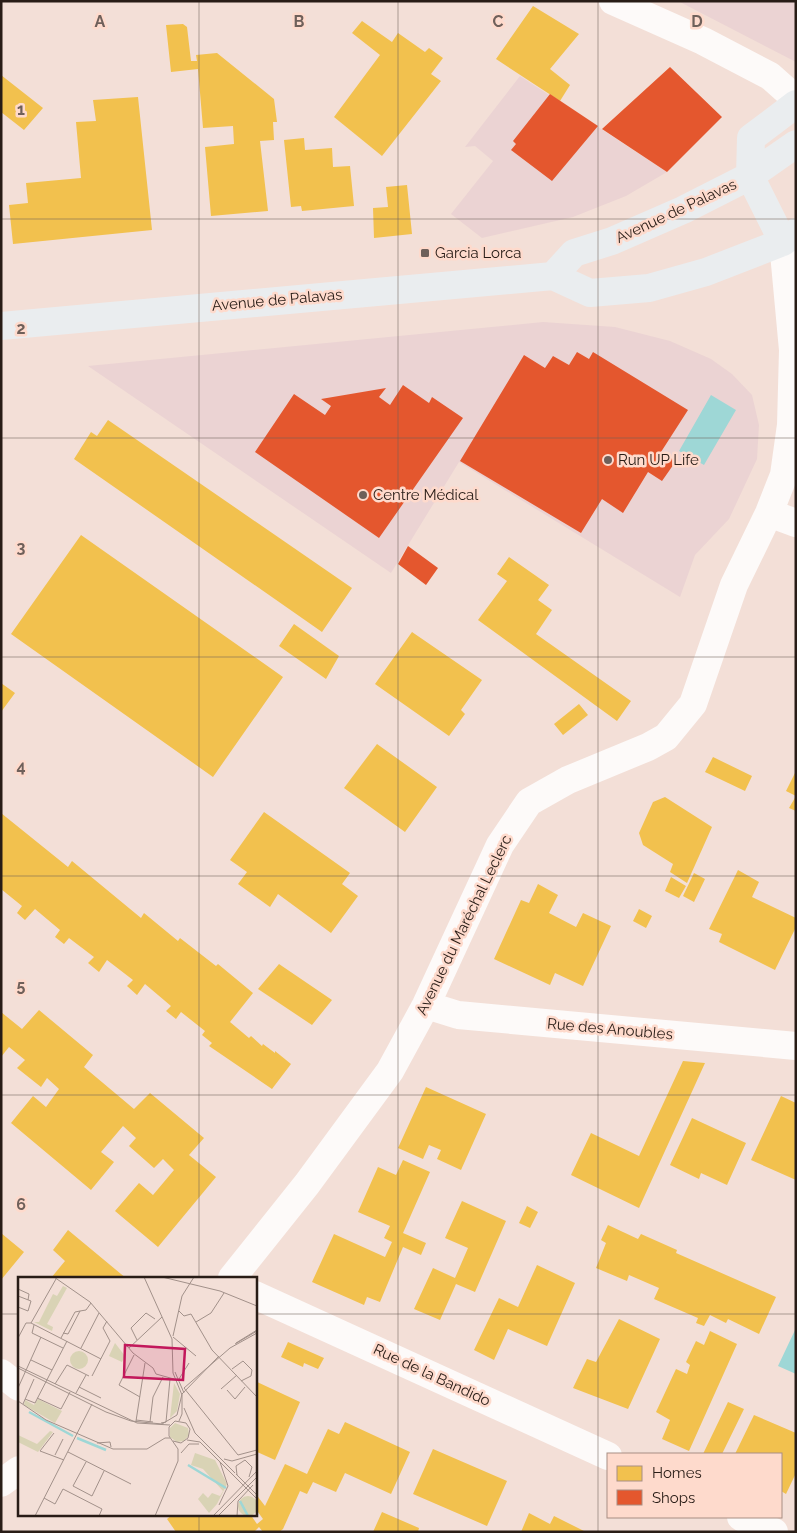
<svg xmlns="http://www.w3.org/2000/svg" width="797" height="1533" font-family="Raleway,sans-serif">
<style>
.commercial{fill:#ebd3d3}
.water{fill:#9ed7d6}
.homes{fill:#f2c14e}
.shops{fill:#e4572e}
.lines{fill:none;stroke-linecap:round;stroke-linejoin:round}
.minor{stroke:#fdfaf9;stroke-width:28}
.major{stroke:#eaedef;stroke-width:28}
.grid{fill:none;stroke:#6f605a;stroke-width:1;stroke-opacity:0.55}
.poi-dot{fill:#6f605a;stroke:#fedacc;stroke-width:2}
.labels{text-anchor:middle;stroke-width:5;stroke-linejoin:round;paint-order:stroke}
.street-label{font-size:15px;fill:#281c16;stroke:#fedacc}
.poi-label{font-size:15px;fill:#281c16;stroke:#fedacc;text-anchor:start}
.inset-river{fill:none;stroke:#9ed7d6;stroke-width:2.5}
.inset-road{fill:none;stroke:#a2918a;stroke-width:1}
.view{fill:#c2185b;fill-opacity:0.15;stroke:#c2185b;stroke-width:2.5}
.inset-edge{fill:none;stroke:#281c16;stroke-width:2.5}
.grid-label{font-size:16px;text-anchor:middle;font-weight:bold;fill:#6f605a;stroke:#fedacc;stroke-width:5;stroke-linejoin:round;paint-order:stroke}
</style>
<rect width="100%" height="100%" fill="#f3dfd7"/>
<!-- commercial -->
<path class="commercial" d="M678 1H796V62Z
M520 76 667 172 626 196 573 217 482 238 451 214 493 161 475 146 465 147Z
M543 322 615 327 670 341 711 359 732 374 752 395 759 425 757 459 729 519 695 555 680 597 459 462 391 573 88 366Z"/>
<!-- water -->
<path class="water" d="M711 395 736 410 704 465 679 451Z
M796 1328V1374L778 1366Z"/>
<!-- homes -->
<path class="homes" d="M533 6 579 34 550 69 570 85 560 101 496 59Z
M362 21 392 42 398 33 425 52 429 48 443 58 431 74 441 81 382 156 334 117 380 55 352 33Z
M183 24 187 27 191 61H197L196 55 217 53 274 99 277 122H273L274 140 260 141 268 211 211 216 205 147 234 144 233 126 203 128 198 69 171 72 166 25Z
M1 75 43 108 24 130 1 112Z
M138 97 152 230 13 244 9 205 28 203 26 183 81 178 76 122 96 121 93 100Z
M304 138 305 150 332 148 333 167 350 166 354 206 302 211 301 206 291 207 284 140Z
M407 185 412 234 374 238 373 208 388 207 386 187Z
M108 420 352 588 322 632 74 459 91 432 97 436Z
M81 535 283 677 213 777 11 634Z
M509 557 549 585 538 600 552 610 536 634 631 701 617 721 478 620 507 581 497 574Z
M294 624 339 656 326 679 279 646Z
M412 632 482 680 461 710 465 714 449 736 375 684Z
M1 683 15 693 1 712Z
M579 704 588 715 563 735 554 724Z
M377 744 437 787 405 832 344 788Z
M713 757 752 776 745 791 705 772Z
M796 771V811L789 808 796 796 786 791Z
M665 797 712 827 687 883 670 872 673 864 643 845 639 833 653 802Z
M264 812 350 873 342 884 358 896 331 933 278 894 270 907 238 884 247 872 230 860Z
M1 813 68 867 72 861 141 918 144 913 178 941 180 938 216 966 218 964 253 993 230 1022 249 1038 251 1036 262 1046 263 1044 275 1053V1051L291 1064 272 1089 209 1046 212 1043 202 1035 205 1031 181 1012 176 1019 166 1011 171 1006 145 984 137 995 127 986 133 980 107 960 99 972 88 963 94 957 69 938 64 944 55 937 60 930 35 909 25 920 17 913 22 906 1 889Z
M738 870 759 882 752 897 796 918V927L775 970 719 942 722 934 709 929Z
M694 873 705 879 694 902 683 896Z
M671 877 686 886 679 898 665 891Z
M538 884 558 895 549 913 576 927 583 913 611 926 583 986 555 973 550 985 494 959 521 900 529 903Z
M639 909 652 916 646 928 633 921Z
M279 964 332 1000 312 1025 258 989Z
M39 1010 93 1055 84 1067 134 1109 150 1093 204 1138 189 1155 216 1177 158 1247 115 1211 139 1183 153 1195 174 1170 163 1159 154 1168 129 1146 136 1138 123 1126 101 1152 114 1162 91 1190 11 1123 33 1096 46 1107 59 1089 47 1078 41 1087 17 1068 25 1060 9 1047 1 1057V1012L22 1029Z
M683 1061 705 1063 639 1208 571 1175 591 1133 639 1156Z
M426 1087 486 1114 461 1170 437 1159 441 1150 429 1145 423 1159 398 1148Z
M781 1096 796 1103V1180L751 1160Z
M692 1118 746 1143 727 1185 701 1173 699 1179 670 1165Z
M403 1160 430 1172 403 1233 426 1243 421 1255 403 1247 380 1302 367 1297 364 1305 312 1282 334 1234 385 1257 392 1242 384 1238 390 1226 358 1212 378 1167 396 1175Z
M462 1201 506 1221 475 1292 456 1284 440 1320 414 1309 433 1268 455 1278 468 1248 445 1238Z
M527 1206 538 1212 530 1228 519 1223Z
M608 1225 638 1239 641 1234 677 1250 676 1253 776 1297 759 1334 728 1319 726 1323 710 1315 704 1326 696 1323 698 1318 654 1299 659 1288 629 1275 627 1281 596 1268 606 1243 601 1240Z
M68 1230 121 1274 126 1278H51L65 1261 53 1250Z
M1 1233 24 1252 1 1280Z
M537 1265 575 1283 547 1346 508 1329 494 1360 474 1350 499 1298 518 1307Z
M619 1319 660 1339 628 1409 573 1388 587 1359 596 1362Z
M710 1331 737 1344 689 1451 662 1439 670 1420 656 1412 676 1369 687 1374 690 1365 686 1362 696 1341 704 1345Z
M288 1342 324 1358 318 1369 304 1363 303 1367 281 1357Z
M255 1381 300 1402 275 1460 255 1451Z
M728 1402 744 1409 722 1454H703Z
M754 1415 796 1433V1473L786 1494 781 1491V1454H735Z
M345 1422 410 1452 391 1494 345 1473 336 1492 313 1482 307 1494 300 1491 283 1529 279 1532H263L259 1527 254 1532H176L167 1519 173 1514H250L257 1524 263 1519 255 1508V1493L265 1506 285 1464 307 1474 328 1429 339 1434Z
M433 1449 507 1481 487 1526 413 1494Z
M382 1512 419 1528 418 1532H373Z
M529 1513 550 1524 554 1516 586 1532H521Z"/>
<!-- shops -->
<path class="shops" d="M670 67 722 117 667 172 602 129Z
M550 94 598 126 552 181 511 150 516 144 513 141Z
M577 352 589 359 593 352 688 410 661 452 676 461 662 481 648 472 623 513 602 499 581 533 460 461 524 355 545 368 553 356 569 365Z
M403 385 429 403 432 397 463 418 379 538 255 452 294 394 325 415 331 406 321 399 386 388 379 397 390 405Z
M408 546 438 568 426 585 398 564Z"/>
<g class="lines">
<!-- minor -->
<path class="minor" d="M613 1 703 41 770 76 796 99
M769 513 796 523
M426 1005 458 1015 796 1046
M232 1278 307 1184 390 1071 426 1005 500 845 529 802 568 780 648 747 666 737 693 704 734 585 769 513 784 475 791 425 793 350 783 242
M255 1295 608 1456
M1 1373 19 1387
M1 1483 19 1470
M741 1517 774 1532"/>
<!-- major -->
<path class="major" d="M783 242 750 176 751 138 796 104
M553 276 574 253 612 241 683 210 750 176 796 144
M1 326 553 276 590 293 649 288 706 272 783 242 796 232"/>
</g>
<!-- grid -->
<path class="grid" d="M199 1V1278M398 1V1532M598 1V1532M1 219H796M1 438H796M1 657H796M1 876H796M1 1095H796M1 1314H19M255 1314H796M199 1514V1532"/>
<!-- markers -->
<g class="poi-dot">
<rect x="420" y="248" width="10" height="10" rx="2.5"/>
<circle cx="608" cy="460" r="5"/>
<circle cx="363" cy="495" r="5"/>
</g>
<g class="labels">
<!-- street labels -->
<g class="street-label">
<text transform="translate(676 211) rotate(-25)" y="5">Avenue de Palavas</text>
<text transform="translate(277 300) rotate(-5)" y="5">Avenue de Palavas</text>
<text transform="translate(464 925) rotate(-64)" y="5">Avenue du Maréchal Leclerc</text>
<text transform="translate(610 1029) rotate(5)" y="5">Rue des Anoubles</text>
<text transform="translate(432 1375) rotate(25)" y="5">Rue de la Bandido</text>
</g>
<!-- poi labels -->
<g class="poi-label">
<text x="435" y="258">Garcia Lorca</text>
<text x="618" y="465">Run UP Life</text>
<text x="373" y="500">Centre Médical</text>
</g>
</g>
<!-- overview -->
<g transform="translate(18 1277)">
<rect width="239" height="239" fill="#f3dfd7"/>
<path d="M45 9 49 11 29 47 35 50 34 54 16 45H21L35 17 39 19ZM97 66 107 79 104 85 91 79ZM52 83a9 9 0 1 1 18 0a9 9 0 1 1-18 0ZM156 106 162 117 159 134 152 141ZM20 122 44 134 37 146 6 128 7 123 16 128ZM157 146 170 151 171 158 166 164 159 165 152 160V151ZM32 154 35 155 20 175 0 165V158L19 167ZM177 176 197 183 209 207 199 227 191 236 180 222 185 216 190 221 194 216 202 219 205 214 185 192 173 188ZM220 229a10 10 0 1 1 20 0a10 10 0 1 1-20 0Z" fill="#d9d3b5"/>
<path class="inset-river" d="M11 135 55 159M59 161 88 173M170 188 208 211M222 224 230 239"/>
<path class="inset-road" d="M36 0 72 25 115 76 135 91 138 97 156 102M126 0 154 62 155 96 164 118V137L161 144M144 0 202 14 239 29M0 12 11 17 10 23M0 19 13 24 10 34 0 30M161 34 166 39 173 37 194 73 239 120M178 45 193 36 206 16M13 46 83 82M16 48 14 56 45 71M45 56 50 57 62 34 68 33 73 26M239 56 212 71 166 111 220 178 239 173M155 59 164 19 176 0M155 60 178 79M0 61 8 46H13L38 2M43 61 57 35 62 34M119 63 113 51 128 36 137 42M218 66 239 53M217 67 239 54M63 71 81 36M111 71 144 40M116 78 101 108 122 120M13 83 34 93M0 89 119 146 152 148M0 91 88 135 113 144 144 147 159 138 164 117 201 79M214 92 225 84 234 93 233 99 223 104M157 95 166 116M74 99 92 64 85 51 89 44M161 102 171 86M37 107 49 88 71 99M61 110 83 121M0 111 23 60M203 112 219 98M209 113 217 122 227 110M58 116 68 98M19 121 43 132 52 115M7 122 17 126 49 64M0 124 28 143 95 172H129L147 161H152M5 127 16 102M166 131 177 156 217 196M118 143 135 145M118 144 127 86M132 145 135 120 145 100M143 146 148 145 152 102M36 156 22 174 46 183M169 163 182 165 239 222M79 166 92 165 93 170M50 175 113 207M163 176 171 167H181M37 178 45 162M206 182 214 184 239 177M68 185 55 209 74 219 86 194M218 197 239 218M219 198 218 189 227 183 234 190 231 200M26 221 37 227 45 212 84 232 81 239M201 228 210 209 202 185M17 239 74 127M137 239 160 184V172L151 159V150L157 144 168 146 172 152 170 161 163 166 155 164M195 239 239 194M200 239 239 200M219 239 220 224 235 208"/>
<path class="view" d="M107 68 167 72 165 103 106 100Z"/>
<rect width="239" height="239" class="inset-edge"/>
</g>
<g class="grid-label">
<text x="100" y="27">A</text>
<text x="299" y="27">B</text>
<text x="498" y="27">C</text>
<text x="697" y="27">D</text>
<text x="21" y="115">1</text>
<text x="21" y="334">2</text>
<text x="21" y="553">3</text>
<text x="21" y="772">4</text>
<text x="21" y="991">5</text>
<text x="21" y="1210">6</text>
</g>
<!-- border -->
<rect width="797" height="1533" fill="none" stroke="#281c16" stroke-width="5"/>
<!-- legend -->
<rect x="607" y="1453" width="175" height="65" fill="#fedacc" stroke="#a88e83"/>
<rect x="617" y="1466" width="25" height="15" fill="#f2c14e" stroke="#a88e83"/>
<text x="652" y="1478" font-size="15" fill="#281c16">Homes</text>
<rect x="617" y="1490" width="25" height="15" fill="#e4572e" stroke="#a88e83"/>
<text x="652" y="1503" font-size="15" fill="#281c16">Shops</text>
</svg>
